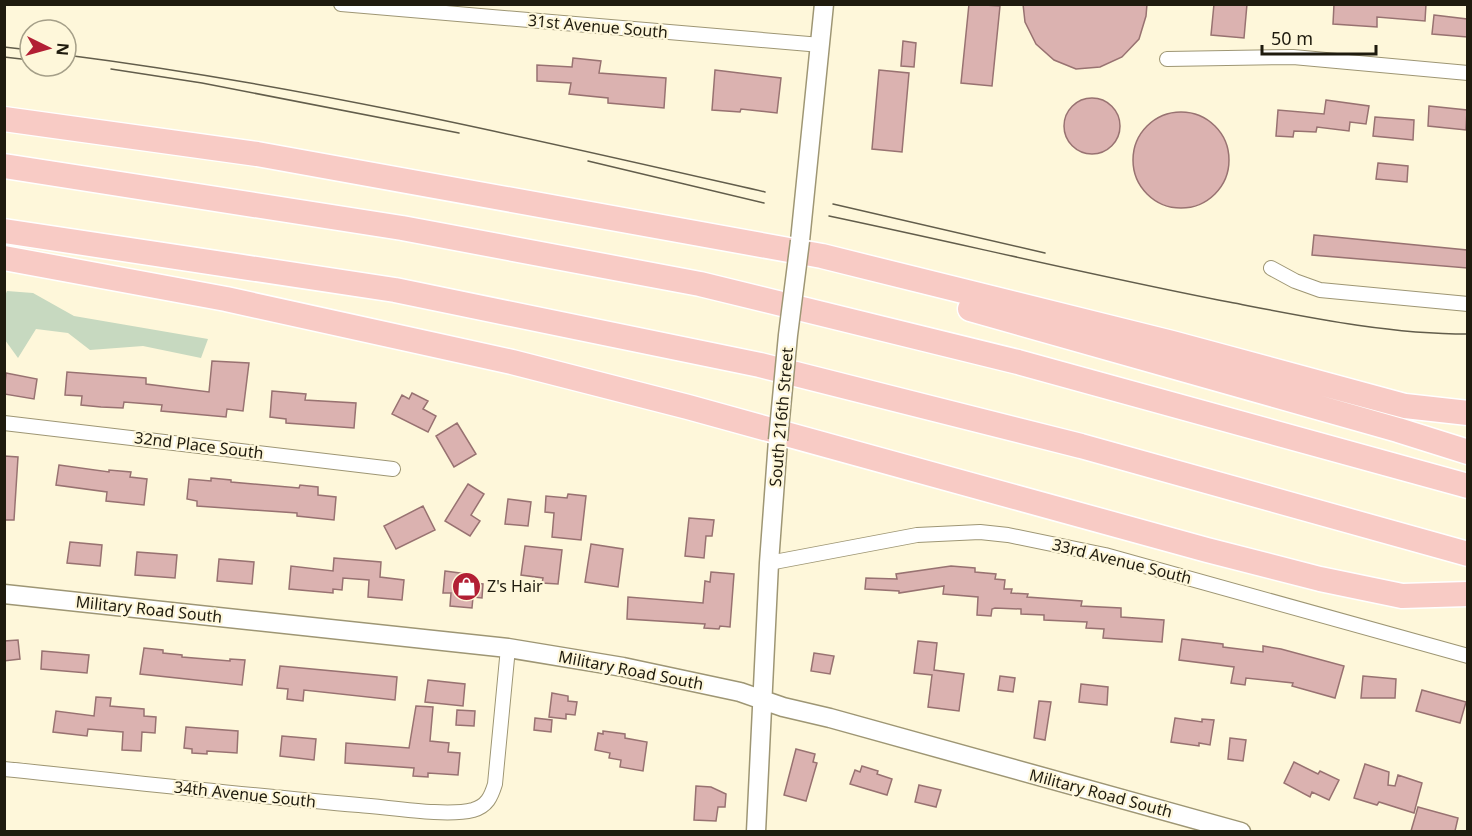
<svg xmlns="http://www.w3.org/2000/svg" width="1472" height="836" font-family="'Noto Sans',sans-serif">
<style>
.green{fill:#c7d9c0}
.building{fill:#dbb2b0;stroke:#987271;stroke-width:1.5}
.lines{fill:none;stroke-linecap:round;stroke-linejoin:round}
.street-casing{stroke:#9e9674;stroke-width:16}
.secondary-casing{stroke:#9e9674;stroke-width:21}
.highway-casing{stroke:#fff;stroke-width:27}
.street{stroke:#fff;stroke-width:14}
.secondary{stroke:#fff;stroke-width:18}
.highway{stroke:#f8cbc5;stroke-width:24}
.tram{stroke:#625d4b;stroke-width:1.5}
.secondary-bridge-casing{stroke:#9e9674;stroke-width:21;stroke-linecap:butt}
.secondary-bridge{stroke:#fff;stroke-width:18}
.labels{text-anchor:middle;stroke-width:4.5;stroke-linejoin:round;paint-order:stroke}
.street-label{font-size:16px;fill:#1f1b0e;stroke:#fef7da}
.poi-label{font-size:16px;fill:#1f1b0e;stroke:#fef7da;text-anchor:start}
</style>
<rect width="100%" height="100%" fill="#fef7da"/>
<!-- green -->
<path class="green" d="M7 291 33 293 74 316 208 339 201 358 143 346 90 350 68 333 36 329 18 358 5 340 4 298Z"/>
<!-- building -->
<path class="building" d="M969 4 1000 6 992 86 961 83Z
M1023 4H1147L1146 16 1139 39 1122 57 1100 67 1076 69 1054 60 1036 44 1025 22Z
M1214 4H1247L1244 38 1211 35Z
M1334 4H1426L1425 21 1377 17V27L1333 24Z
M1434 15 1467 19V37L1432 34Z
M903 41 916 43 914 67 901 66Z
M573 58 601 61 599 73 666 78 664 108 608 103V98L569 94 571 83 537 81V65L572 67Z
M715 70 781 78 777 113 741 109 740 112 712 110Z
M879 70 909 73 902 152 872 149Z
M1064 126a28 28 0 1 1 56 0a28 28 0 1 1-56 0Z
M1326 100 1369 106 1366 124 1350 122 1349 131 1317 127 1316 132 1294 131 1293 137 1276 136 1278 110 1324 114Z
M1429 106 1467 110 1466 130 1428 126Z
M1133 160a48 48 0 1 1 96 0a48 48 0 1 1-96 0Z
M1375 117 1414 120 1413 140 1373 136Z
M1378 163 1408 166 1407 182 1376 179Z
M1314 235 1467 250V268L1312 255Z
M212 361 249 363 243 411 227 409 226 417 161 411 162 405 124 402 123 408 101 407 81 405 82 396 65 395 67 372 146 378V384L209 392Z
M6 373 37 379 34 399 4 394Z
M272 391 306 394 305 400 356 403 354 428 286 423V419L270 417Z
M412 393 428 401 423 409 436 416 428 432 392 414 402 395 409 399Z
M457 423 476 454 454 467 436 436Z
M4 456 18 457 14 520H4Z
M59 465 109 472V470L131 472 130 477 147 479 144 505 106 501 107 492 56 485Z
M211 478 231 480V482L299 488 300 485 318 487V495L336 497 334 520 297 516V513L197 506V501L187 499 189 479 211 481Z
M468 484 484 494 471 515 480 521 470 536 445 521Z
M568 494 586 496 581 540 552 537 554 513 545 512 546 496 567 498Z
M508 499 531 502 528 526 505 524Z
M423 506 435 530 396 549 384 526Z
M689 518 714 520 712 536H706L704 558 685 556Z
M70 542 102 545 100 566 67 563Z
M591 544 623 549 618 587 585 582Z
M525 546 562 550 558 584 542 583 543 578 521 575Z
M137 552 177 555 175 578 135 575Z
M334 558 381 562 380 577 404 580 402 600 368 597 369 580 343 578 342 590 333 589V593L289 589 291 566 333 571Z
M219 559 254 562 252 584 217 581Z
M951 566 975 568V572L996 574 995 579 1005 580 1004 589H1012L1011 593 1028 594 1027 597 1082 601 1081 606 1121 608V617L1164 620 1162 642 1103 638 1104 629 1086 628 1087 622 1044 620V615L1021 614V609L995 608 992 609 991 616 977 615 978 597 943 594 944 586 899 593V591L865 589 866 578 897 579 896 574Z
M445 571 467 574 466 582 483 584 482 598 473 597 472 608 450 606 451 593H443Z
M711 572 734 574 730 627 720 626 719 629 704 628 705 624 627 619 628 597 703 603 705 581 710 582Z
M1182 639 1223 644V647L1263 652V646L1281 649 1344 666 1335 698 1292 686 1293 683 1246 678 1245 685 1231 683 1234 667 1179 660Z
M18 640 20 659 4 661V641Z
M918 641 937 643 934 670 964 674 959 711 928 707 932 675 914 673Z
M144 648 163 650V653L182 655V657L230 661V659L245 660 242 685 140 674Z
M42 651 89 655 87 673 41 669Z
M814 653 834 656 830 674 811 671Z
M280 666 397 677 395 700 304 690 303 701 287 699 288 689 277 688Z
M1000 676 1015 678 1013 692 998 690Z
M1363 676 1396 679 1395 698H1361Z
M428 680 465 684 463 706 425 702Z
M1081 684 1108 687 1107 705 1079 702Z
M1422 690 1466 702 1460 723 1416 711Z
M552 693 568 696V701L577 702 575 715 566 714V719L549 717Z
M96 697 111 698 110 706 144 709V716L156 717 155 733 142 732 141 751 122 750 123 732 88 729 87 736 53 732 56 711 94 716Z
M1039 701 1051 702 1045 740 1034 738Z
M416 706 433 707 430 741 449 743 448 752 460 753 458 775 428 773V777L413 776 414 768 345 763 346 743 409 748Z
M457 710 475 711 474 726 456 725Z
M535 718 552 720 551 732 534 730Z
M1175 718 1202 722V719L1214 720 1210 745 1199 743V746L1171 742Z
M186 727 238 731 237 753 207 751V754L192 753V749L184 748Z
M603 731 625 734V738L647 742 643 771 620 767 621 760 609 758 610 753 595 750 598 733 603 734Z
M282 736 316 739 314 760 280 756Z
M1230 738 1246 740 1243 761 1228 759Z
M796 749 815 754 813 762 817 763 806 801 784 795Z
M1294 762 1318 774 1320 771 1339 780 1329 800 1312 792 1310 797 1284 783Z
M1365 764 1389 772 1388 785 1395 786 1398 775 1422 783 1414 813 1379 802 1377 805 1354 798Z
M862 766 878 771 877 774 892 779 887 795 850 784 855 770 860 772Z
M919 785 941 790 936 807 915 802Z
M696 786 711 787 726 794 725 807H718L716 821 694 820Z
M1418 807 1458 818 1455 831H1411Z"/>
<g class="lines">
<defs>
<path id="street" d="M341 4 821 45
M1167 59 1293 57 1468 73
M1271 268 1295 281 1320 290 1468 304
M4 423 393 469
M769 563 917 535 980 532 1008 535 1105 555 1468 656
M4 769C123 781 241 795 359 805 389 807 446 817 473 810 487 806 491 797 495 784L508 648"/>
<path id="secondary" d="M800 241 824 4
M4 594 508 648 623 667 740 692 783 707 830 718 1241 832
M756 832 769 563 778 440"/>
<path id="highway" d="M4 119 257 154 822 256 1172 343 1405 406 1468 413
M4 166 402 228 700 284 1018 362 1468 486
M4 231 395 290 760 365 1081 446 1468 554
M4 258 226 299 512 362 688 407 1207 550 1320 579 1402 596 1468 594
M970 309 1398 430 1468 452"/>
</defs>
<!-- street casing -->
<use href="#street" class="street-casing"/>
<!-- secondary casing -->
<use href="#secondary" class="secondary-casing"/>
<!-- highway casing -->
<use href="#highway" class="highway-casing"/>
<!-- street -->
<use href="#street" class="street"/>
<!-- secondary -->
<use href="#secondary" class="secondary"/>
<!-- highway -->
<use href="#highway" class="highway"/>
<!-- tram -->
<path class="tram" d="M4 47 30 50
M66 55C302 85 533 139 765 192
M4 57 30 60
M111 69 202 83 459 133
M588 161 764 203
M833 204 1045 253
M829 216C962 244 1095 276 1229 302 1307 317 1387 334 1468 334"/>
<defs>
<path id="secondary-bridge" d="M778 440 788 335 800 241"/>
</defs>
<!-- secondary-bridge casing -->
<use href="#secondary-bridge" class="secondary-bridge-casing"/>
<!-- secondary-bridge -->
<use href="#secondary-bridge" class="secondary-bridge"/>
</g>
<!-- icons -->
<defs>
<symbol id="shop-disc" viewBox="-11 -11 22 22"><circle r="9.5" fill="#b21f34" stroke="#fef7da"/><path d="M-5-2.5h2.3a2.7 3.5 0 0 1 5.4 0H5L5.5 6h-11ZM-1.5-2.5h3a1.5 2.3 0 0 0-3 0Z" fill="#fff"/></symbol>
</defs>
<g fill-rule="evenodd">
<use href="#shop-disc" x="450" y="570" width="33" height="33"/>
</g>
<g class="labels">
<!-- street labels -->
<g class="street-label">
<text transform="translate(598 26) rotate(5)" y="6">31st Avenue South</text>
<text transform="translate(781 417) rotate(-85)" y="6">South 216th Street</text>
<text transform="translate(199 445) rotate(7)" y="6">32nd Place South</text>
<text transform="translate(1122 561) rotate(14)" y="6">33rd Avenue South</text>
<text transform="translate(149 609) rotate(6)" y="6">Military Road South</text>
<text transform="translate(631 670) rotate(11)" y="6">Military Road South</text>
<text transform="translate(1101 793) rotate(15)" y="6">Military Road South</text>
<text transform="translate(245 794) rotate(6)" y="6">34th Avenue South</text>
</g>
<!-- poi labels -->
<g class="poi-label">
<text x="487" y="592">Z's Hair</text>
</g>
</g>
<!-- border -->
<rect width="1472" height="836" fill="none" stroke="#1f1b0e" stroke-width="12"/>
<!-- north arrow -->
<g transform="translate(48 48) rotate(95)"><circle r="28" fill="#fef7da" stroke="#a59f88" stroke-width="1.5"/>
<path d="M0-4.5L10 22L0 15L-10 22Z" fill="#b21f34"/>
<text y="-9" font-size="16" font-weight="bold" text-anchor="middle" fill="#1f1b0e">N</text>
</g>
<!-- scale -->
<path d="M1262 45v9h114v-9" fill="none" stroke="#1f1b0e" stroke-width="3"/>
<text x="1271" y="45" font-size="18" fill="#1f1b0e" stroke="#fef7da" stroke-width="4.5" paint-order="stroke">50 m</text>
</svg>
